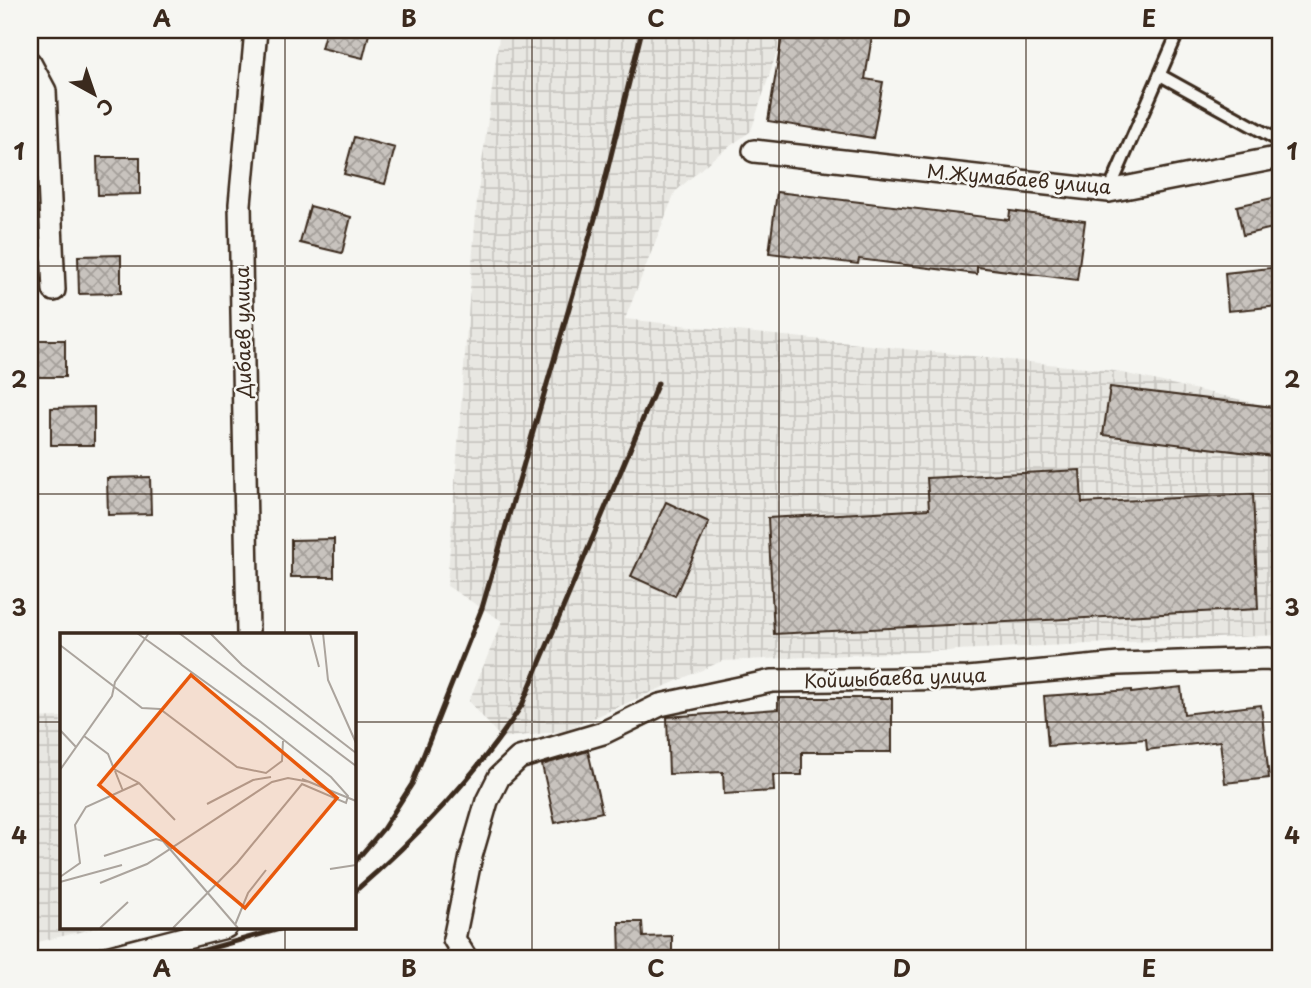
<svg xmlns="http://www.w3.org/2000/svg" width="1311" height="988" font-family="'Playpen Sans',sans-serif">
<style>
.industrial{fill:url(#industrial-grid)}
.building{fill:url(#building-cross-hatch);stroke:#3b2a1e;stroke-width:2}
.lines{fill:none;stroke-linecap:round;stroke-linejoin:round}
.lane-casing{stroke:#3b2a1e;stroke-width:16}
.street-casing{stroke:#3b2a1e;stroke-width:26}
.lane{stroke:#f6f6f2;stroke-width:10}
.street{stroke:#f6f6f2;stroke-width:21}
.rail{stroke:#3b2a1e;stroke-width:5}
.grid{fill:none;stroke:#3b2a1e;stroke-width:2;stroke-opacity:0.55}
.labels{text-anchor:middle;stroke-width:5;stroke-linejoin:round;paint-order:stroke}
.street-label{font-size:19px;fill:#3b2a1e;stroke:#f6f6f2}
.inset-road{fill:none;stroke:#aba49d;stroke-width:2}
.view{fill:#e8590c;fill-opacity:0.15;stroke:#e8590c;stroke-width:3.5}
.inset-edge{fill:none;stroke:#3b2a1e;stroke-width:3.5}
.neatline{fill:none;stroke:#3b2a1e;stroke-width:2.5}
.grid-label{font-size:23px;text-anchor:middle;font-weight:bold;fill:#3b2a1e}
</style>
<defs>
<pattern id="industrial-grid" width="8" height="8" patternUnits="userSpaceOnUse" patternTransform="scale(1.75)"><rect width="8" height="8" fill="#e8e7e2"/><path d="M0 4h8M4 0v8" fill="none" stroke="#c8c6c1"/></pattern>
<pattern id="building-cross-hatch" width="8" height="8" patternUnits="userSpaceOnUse" patternTransform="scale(1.75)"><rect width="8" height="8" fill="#c8c3be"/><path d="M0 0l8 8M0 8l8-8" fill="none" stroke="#a49f9a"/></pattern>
</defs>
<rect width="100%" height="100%" fill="#f6f6f2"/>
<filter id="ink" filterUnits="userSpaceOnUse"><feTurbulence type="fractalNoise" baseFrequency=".0143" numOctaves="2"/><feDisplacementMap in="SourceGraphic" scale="14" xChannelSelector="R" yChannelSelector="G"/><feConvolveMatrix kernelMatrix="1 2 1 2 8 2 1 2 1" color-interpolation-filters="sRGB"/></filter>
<g filter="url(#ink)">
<!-- industrial -->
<path class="industrial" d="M500 30H784L751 131 711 160 675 192 625 319 1114 371 1281 409V635L722 661 564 731 501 738 469 701 502 621 447 586 477 200Z
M61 717V927H100L30 944V718Z"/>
<!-- building -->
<path class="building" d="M326 30H370L363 58 321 48Z
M783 30H873L865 79 883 82 873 138 768 121Z
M354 137 395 148 385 184 344 174Z
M97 157H140V194L98 195Z
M777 192 1009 220 1010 211 1085 221 1077 280 977 267V274L859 259 858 264 769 253Z
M1281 196V226L1243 235 1237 206Z
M310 206 351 217 342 253 300 243Z
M121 255V293L79 294 78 256Z
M1281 267V306L1228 311 1225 273Z
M30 340H65V377H30Z
M1110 387 1281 408V457L1103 435Z
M94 407V445H51V408Z
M1080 470 1082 503 1253 494 1258 609 774 634 768 518 929 509 927 478Z
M150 477 151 514 108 515 107 478Z
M666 502 709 522 675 596 631 576Z
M334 539V577H291V540Z
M1181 687 1184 714 1261 705 1269 778 1225 783 1220 741 1147 750 1146 739 1048 746 1044 696 1131 690V693Z
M778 698H892V752H802V775H773L774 791 724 794 723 772 669 774 667 717 778 709Z
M588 751 602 812 555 823 542 765Z
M619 922H642L643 937 672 936V958H620Z"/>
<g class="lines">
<defs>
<path id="lane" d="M1160 75 1281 142
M1109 191 1179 30"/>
<path id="street" d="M30 63 45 91 54 290
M754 151 1109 191 1281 157
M248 634 240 204 256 30
M106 958 226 927
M466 958 454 939 471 856 487 801 499 777 519 758 603 733 660 705 772 681 968 678 1119 664 1268 659 1281 662"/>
</defs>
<!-- lane casing -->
<use href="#lane" class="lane-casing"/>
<!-- street casing -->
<use href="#street" class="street-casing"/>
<!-- lane -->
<use href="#lane" class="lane"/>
<!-- street -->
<use href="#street" class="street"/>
<!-- rail -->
<path class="rail" d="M354 863 383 829 412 784 482 608 598 208 642 30
M354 892C415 840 479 772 522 705L658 383
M176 958 287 927"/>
</g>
</g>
<!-- grid -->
<path class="grid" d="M285 30V634M532 30V958M779 30V958M1026 30V958M30 266H1281M30 494H1281M30 722H61M354 722H1281M285 927V958"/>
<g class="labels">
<!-- street labels -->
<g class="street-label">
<text transform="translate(1019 179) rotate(5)" y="7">М.Жумабаев улица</text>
<text transform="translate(243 332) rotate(-91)" y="7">Дибаев улица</text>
<text transform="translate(895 678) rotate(-2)" y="7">Койшыбаева улица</text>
</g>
</g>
<!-- overview -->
<g transform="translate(60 633)">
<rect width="296" height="296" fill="#f6f6f2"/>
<path class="inset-road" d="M77 0 201 89 271 144 288 163 286 170 242 151 177 230 113 295M119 0 296 133M150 0 182 32 296 120M250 0 259 34M263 0 268 47 296 110M0 12 82 75 100 76 177 134 206 140 222 128 223 108M0 97 16 114M24 103 48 121 54 136 79 150 115 187M0 137 52 63 55 49 89 0M55 138 63 158M242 146 296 168M147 171 193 147 211 144M44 223 96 206 103 208 178 295M270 236 296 232M0 244 20 230 15 192 26 174 79 150M0 249 62 232M40 250 87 231 212 149 228 145 250 149M175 292 188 260 206 237M40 295 68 269"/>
<path class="view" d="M131 42 277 165 185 275 39 152Z"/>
<rect width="296" height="296" class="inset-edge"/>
</g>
<!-- margin -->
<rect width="1311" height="988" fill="none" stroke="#f6f6f2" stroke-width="77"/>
<!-- north arrow -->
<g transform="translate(94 94) rotate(140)" stroke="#f6f6f2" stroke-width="5" paint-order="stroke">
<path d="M0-5L12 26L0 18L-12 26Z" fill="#3b2a1e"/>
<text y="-10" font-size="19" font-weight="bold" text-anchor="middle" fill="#3b2a1e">С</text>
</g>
<rect x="38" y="38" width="1234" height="912" class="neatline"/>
<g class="grid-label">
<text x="162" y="27">A</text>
<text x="409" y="27">B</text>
<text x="656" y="27">C</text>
<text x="902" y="27">D</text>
<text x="1149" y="27">E</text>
<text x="19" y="160">1</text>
<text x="1292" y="160">1</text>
<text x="19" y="388">2</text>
<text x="1292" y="388">2</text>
<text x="19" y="616">3</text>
<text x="1292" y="616">3</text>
<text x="19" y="844">4</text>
<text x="1292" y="844">4</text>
<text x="162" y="977">A</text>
<text x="409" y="977">B</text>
<text x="656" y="977">C</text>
<text x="902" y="977">D</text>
<text x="1149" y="977">E</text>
</g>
</svg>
